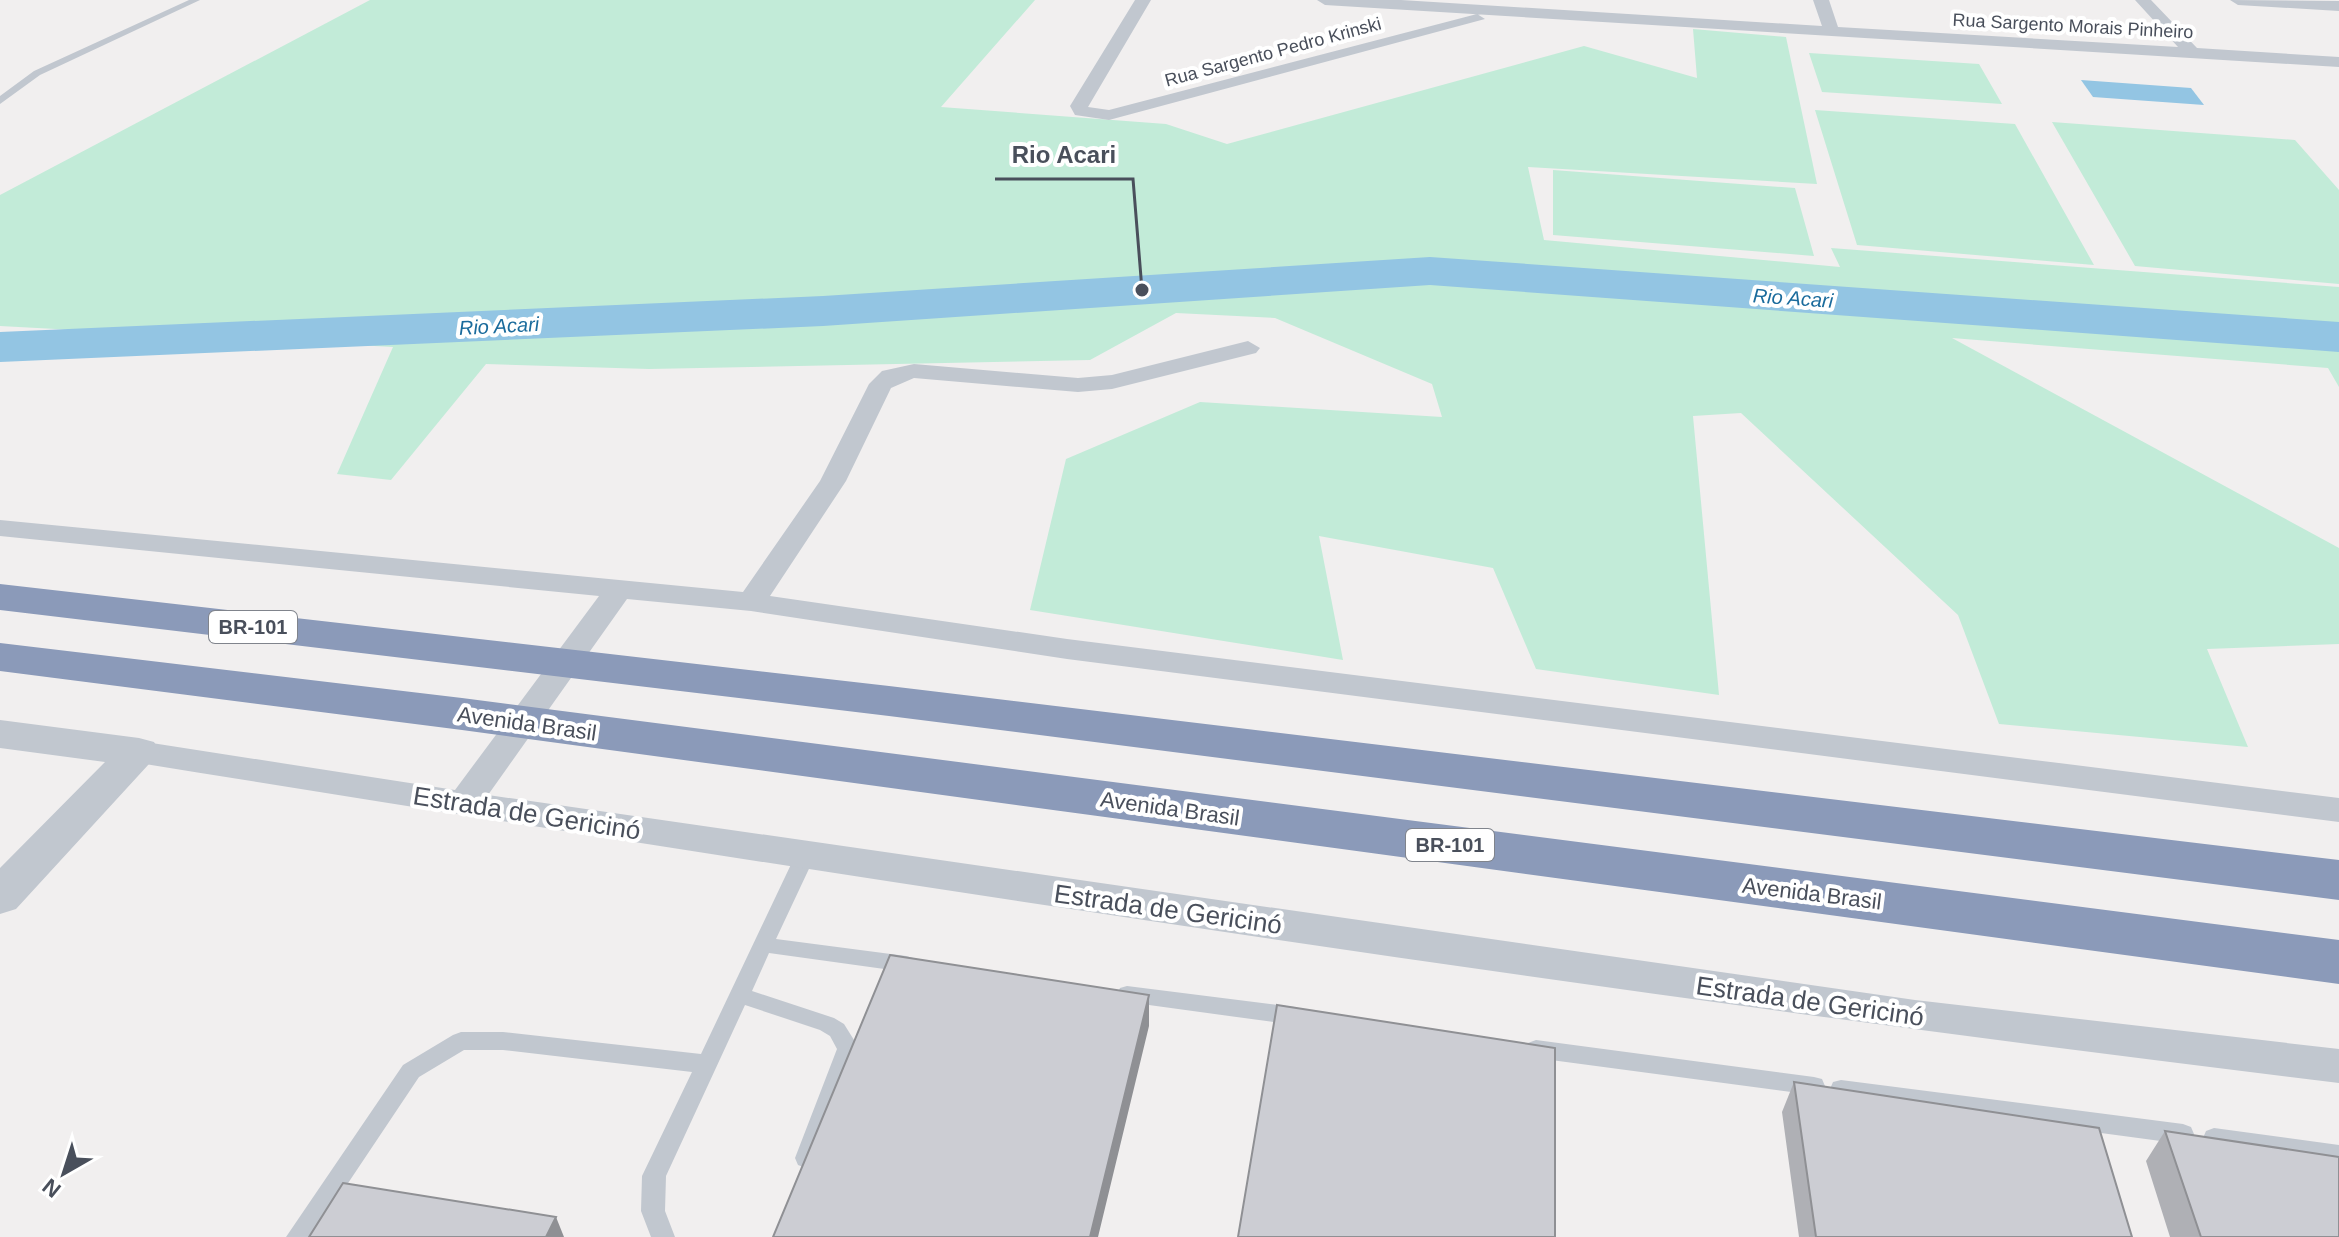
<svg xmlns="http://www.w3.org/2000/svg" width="2339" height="1237" font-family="Helvetica,sans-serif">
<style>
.green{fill:#c2ebd8}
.water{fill:#93c5e3}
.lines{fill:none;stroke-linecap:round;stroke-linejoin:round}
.river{fill:#93c5e3;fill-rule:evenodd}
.service{fill:#c1c7cf;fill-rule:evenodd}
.minor{fill:#c1c7cf;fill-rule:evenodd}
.tertiary{fill:#c1c7cf;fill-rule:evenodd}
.motorway{fill:#8b9ab9;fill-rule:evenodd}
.wall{fill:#afb0b5}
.shaded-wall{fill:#8f9094}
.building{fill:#cccdd3;stroke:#8f9094;stroke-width:2}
.labels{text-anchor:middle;stroke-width:8;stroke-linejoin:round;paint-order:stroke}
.far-street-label{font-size:18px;fill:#494f5b;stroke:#fff}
.far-water-label{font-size:20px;font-style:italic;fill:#1a6b9c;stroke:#fff}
.shield{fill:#fff;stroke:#80848c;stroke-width:2}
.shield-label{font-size:20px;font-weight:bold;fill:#494f5b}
.street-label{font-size:22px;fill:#494f5b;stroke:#fff}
.near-street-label{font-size:26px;fill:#494f5b;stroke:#fff}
.leader{fill:none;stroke:#494f5b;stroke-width:3}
.callout-dot{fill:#494f5b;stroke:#fff;stroke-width:3}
.callout-label{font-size:24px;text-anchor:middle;font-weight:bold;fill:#494f5b;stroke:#fff;stroke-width:8;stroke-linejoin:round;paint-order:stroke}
</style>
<rect width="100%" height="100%" fill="#f1efef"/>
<!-- green -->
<path class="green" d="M370 0H1035L941 107 1166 124 1227 144 1584 46 1697 78 1693 29 1786 37 1817 184 1528 167 1544 240 1840 267 1831 248 2339 287V387L2328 368 1952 338 2339 548V644L2207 649 2248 747 1999 724 1958 615 1741 413 1693 416 1719 695 1536 669 1493 568 1319 536 1343 660 1030 610 1066 459 1200 402 1442 417 1432 384 1275 318 1176 313 1090 360 649 369 486 364 391 480 337 474 393 347 0 326V195Z
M1809 53 1979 64 2002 104 1822 92Z
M1815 110 2015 124 2094 265 1857 245Z
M2052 122 2295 140 2339 190V284L2135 266Z
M1553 170 1795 188 1814 256 1553 235Z"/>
<!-- water -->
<path class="water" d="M2081 80 2191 88 2204 105 2093 97Z"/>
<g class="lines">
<!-- river -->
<path class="river" d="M1430 257 2339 322V352L1430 285 823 326 0 362V332L823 296Z"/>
<!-- service -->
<path class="service" d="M189 0H200L40 75 0 104V96L34 71Z
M805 849 812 851 815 856 776 939 906 956 913 958 916 964 913 970 906 972 769 953 752 991 834 1018 844 1024 859 1048 814 1165 806 1168 798 1165 795 1158 837 1049 830 1036 820 1030 745 1005 666 1176 665 1211 675 1237H651L641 1211 642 1176 692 1072 503 1050H464L419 1077 312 1237H286L403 1065 453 1035 461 1032H503L701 1054 795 856 798 851Z
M1127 986 1295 1007 1302 1010 1306 1016 1302 1022 1295 1025 1127 1002 1120 1000 1117 994 1120 988Z
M1536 1040 1814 1077 1822 1079 1825 1086 1822 1093 1814 1095 1536 1058 1528 1055 1525 1049 1528 1043Z
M1841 1080 2183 1124 2191 1127 2194 1134 2191 1141 2183 1144 1841 1098 1833 1096 1830 1089 1833 1082Z
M2214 1128 2339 1145V1165L2214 1148 2206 1145 2203 1138 2206 1131Z"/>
<!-- minor -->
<path class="minor" d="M1135 0H1151L1088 107 1109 110 1477 14 1485 19 1109 120 1075 115 1070 106Z
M1317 0H1401L1822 26 1813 0H1829L1838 27 2178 47 2135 0H2151L2197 48 2339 57V67L1325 5Z
M2230 0 2339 1V11L2238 5Z
M1248 341 1260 348 1256 353 1112 389 1078 392 914 378 891 388 846 481 770 596 1067 639 2339 798V822L1067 659 751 611 627 599 488 795 1915 1000 2339 1049V1083C1603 994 870 881 139 763L127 760 122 752 127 744 139 741 455 790 599 596 0 536V520L743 592 820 481 869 384 882 371 914 364 1078 378 1112 375Z"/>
<!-- tertiary -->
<path class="tertiary" d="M0 720 139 738 154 742 160 752 16 909 0 914V868L105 762 0 748Z"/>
<!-- motorway -->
<path class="motorway" d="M0 584 889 686 2339 860V900L889 716 0 610Z
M0 643 462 698 2339 940V984L462 730 0 671Z"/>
</g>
<!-- wall -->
<path class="wall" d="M1794 1082 2132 1237H1799L1782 1112Z
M2165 1131 2339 1237H2170L2146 1161Z"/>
<!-- shaded-wall -->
<path class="shaded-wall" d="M1149 995V1026L1098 1237H1090Z
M556 1217 564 1237H546Z"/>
<!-- building -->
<path class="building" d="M890 955 1149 995 1090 1237H773Z
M1277 1005 1555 1048V1237H1238Z
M1794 1082 2099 1128 2132 1237H1816Z
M2165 1131 2339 1157V1237H2201Z
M343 1183 556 1217 546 1237H309Z"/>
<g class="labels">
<!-- far-street labels -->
<g class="far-street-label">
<text transform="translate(2073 26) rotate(3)" y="6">Rua Sargento Morais Pinheiro</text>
<text transform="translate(1273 52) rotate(-15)" y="6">Rua Sargento Pedro Krinski</text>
</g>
<!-- far-water labels -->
<g class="far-water-label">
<text transform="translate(1793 298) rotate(4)" y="7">Rio Acari</text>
<text transform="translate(499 326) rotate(-3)" y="7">Rio Acari</text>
</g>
<!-- shield labels -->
<g class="shield">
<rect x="209" y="611" width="88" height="32" rx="6"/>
<rect x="1406" y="829" width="88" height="32" rx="6"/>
</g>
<g class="shield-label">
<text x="253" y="634">BR-101</text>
<text x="1450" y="852">BR-101</text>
</g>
<!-- street labels -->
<g class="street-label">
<text transform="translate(527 723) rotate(8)" y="8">Avenida Brasil</text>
<text transform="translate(1170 808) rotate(8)" y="8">Avenida Brasil</text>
<text transform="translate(1812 893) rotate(7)" y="8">Avenida Brasil</text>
</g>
<!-- near-street labels -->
<g class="near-street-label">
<text transform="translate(527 813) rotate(9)" y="9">Estrada de Gericinó</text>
<text transform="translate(1168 909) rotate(8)" y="9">Estrada de Gericinó</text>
<text transform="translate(1810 1001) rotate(8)" y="9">Estrada de Gericinó</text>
</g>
</g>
<!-- callouts -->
<path class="leader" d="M1142 290L1133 179H995"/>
<circle class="callout-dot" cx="1142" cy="290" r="8"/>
<g class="callout-label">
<text x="1064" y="163">Rio Acari</text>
</g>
<!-- north arrow -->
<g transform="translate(64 1173) rotate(219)" stroke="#ffffff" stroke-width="6" paint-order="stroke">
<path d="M0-6L14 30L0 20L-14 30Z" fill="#494f5b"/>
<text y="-12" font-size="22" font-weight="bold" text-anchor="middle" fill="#494f5b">N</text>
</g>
</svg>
